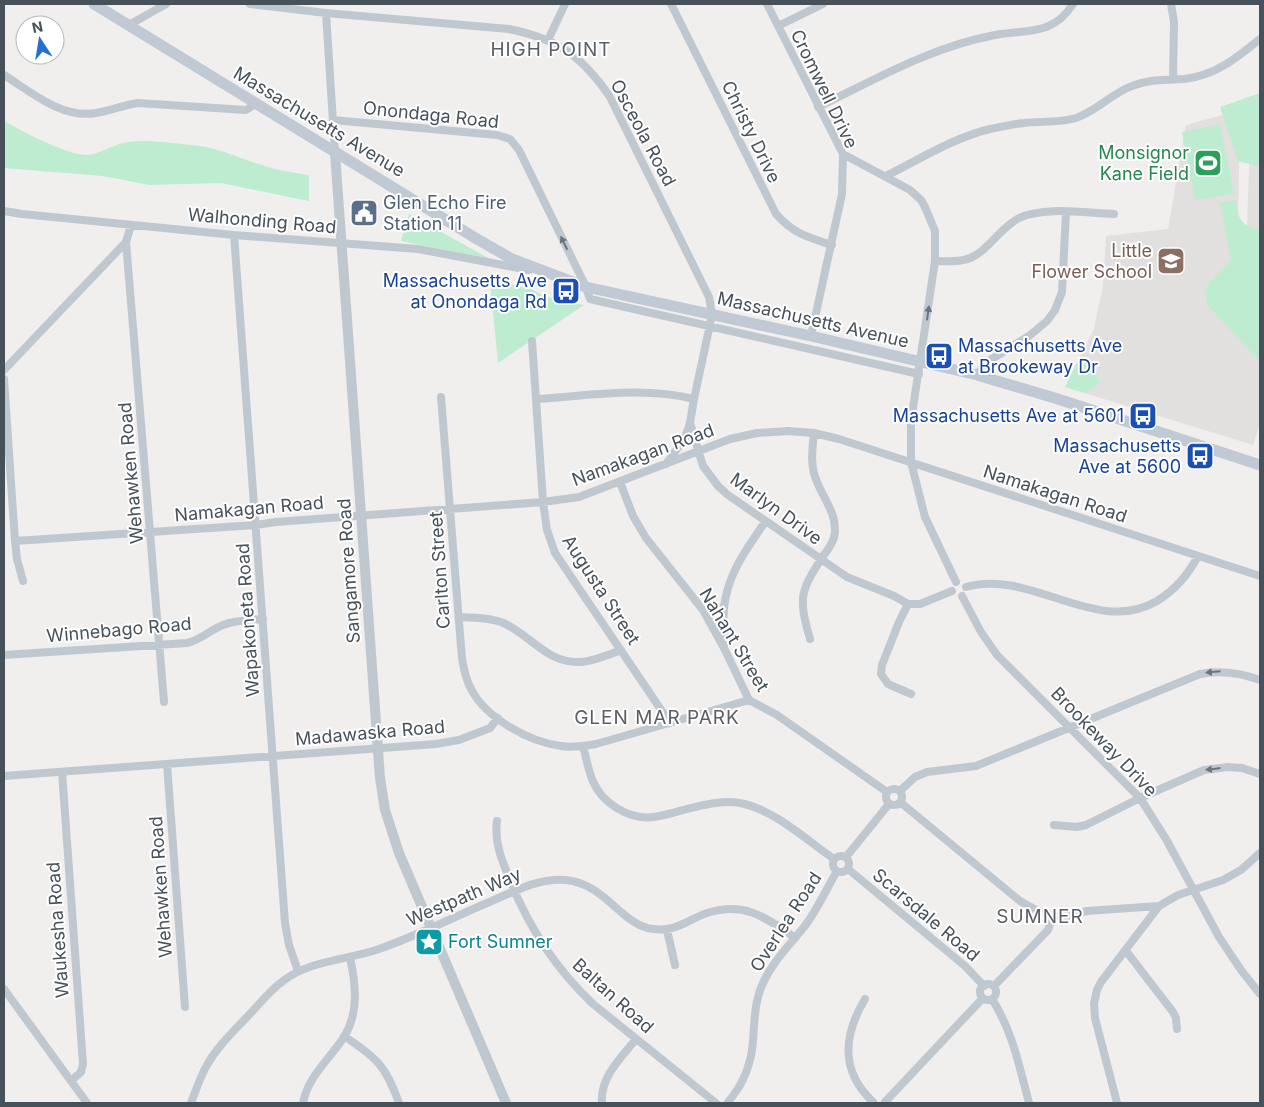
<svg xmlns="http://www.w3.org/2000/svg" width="1264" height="1107" font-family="Inter,sans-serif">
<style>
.education{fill:#e2dfdf}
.green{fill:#beecd1}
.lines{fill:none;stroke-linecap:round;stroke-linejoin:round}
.minor{stroke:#bfc8cf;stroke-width:8}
.tertiary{stroke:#bfc8cf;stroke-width:10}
.secondary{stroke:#c0c9d4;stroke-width:11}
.oneway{fill:#6b757d}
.labels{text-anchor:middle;stroke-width:4;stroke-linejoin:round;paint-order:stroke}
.street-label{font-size:18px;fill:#47515a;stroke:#fff}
.leisure-label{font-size:18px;fill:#27864d;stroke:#fff;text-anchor:end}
.service-label{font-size:18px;fill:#4e5e75;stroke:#fff;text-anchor:start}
.education-label{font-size:18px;fill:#785e54;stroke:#fff;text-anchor:end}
.transit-label{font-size:18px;fill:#164399;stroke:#fff;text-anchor:end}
.culture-label{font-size:18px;fill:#0d838f;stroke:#fff;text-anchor:start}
.neighbourhood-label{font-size:19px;letter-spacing:1px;fill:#5b5e63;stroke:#fff}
</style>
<rect width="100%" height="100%" fill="#f1eeee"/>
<!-- education -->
<path class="education" d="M1260 107V275L1246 254 1251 114Z
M1240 110 1237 291 1260 324V424L1253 445 1065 387 1094 329 1103 286 1106 236 1168 229 1186 125Z"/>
<!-- green -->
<path class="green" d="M1260 93V167L1238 161 1220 107Z
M4 121C22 131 68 156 88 155 102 153 114 144 128 142 148 139 172 143 192 145 218 147 243 160 268 167 282 171 296 173 309 175V201L221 183 149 185 103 176 4 168Z
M1220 124 1234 194 1195 200 1182 132Z
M1236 200C1237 218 1242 227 1260 230V361L1208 306 1205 293 1208 284 1231 260 1220 203Z
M409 214 490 259 401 241Z
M490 280 531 289 546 297 584 305 498 363Z
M1078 361 1090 367 1101 382 1085 393 1065 387Z"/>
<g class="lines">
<!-- minor -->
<path class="minor" d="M250 4 326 13 509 29C558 39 582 56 610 97L709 297 712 315 694 399 690 423 703 466 718 486 728 495 847 577 894 596 908 604H920L952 591
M671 4 776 214C794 234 807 237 832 245
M767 4 843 154 842 194 811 336
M1171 4 1174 22 1173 79
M326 13 335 153
M129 25 166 4
M778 26 823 4
M548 40 565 4
M4 75C31 92 62 119 96 113 110 111 123 105 138 103L246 110 255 104
M818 107C876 79 931 47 995 35 1027 29 1053 36 1073 4
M333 120 497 135 510 139 519 150 586 287 590 299 919 374
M843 154 910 190 921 200 925 207 935 231V261L911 421V462L925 517 956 582
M886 176C920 159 953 138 990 129 1001 127 1012 124 1024 123 1041 121 1059 123 1076 118 1097 111 1112 93 1132 86 1150 79 1166 80 1184 79 1215 76 1238 57 1260 39
M4 211 22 214 234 235 418 249 529 270
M234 235 285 923 289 945 298 971
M126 242 164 702
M935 261C970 263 975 259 998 235 1005 228 1011 222 1019 218 1044 206 1086 213 1114 214
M532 341 543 502 547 530 555 553 670 723
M4 370 126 242 131 225
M977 375 987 362 1029 336 1047 321 1055 310 1062 292 1066 212
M4 379 15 541 17 559 23 581
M441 397 462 659C464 670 466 680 471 689 486 718 529 742 561 746 572 748 584 746 596 744L749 700
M536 399C588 396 642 386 694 399
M666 464 685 438 690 423
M620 482 633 516 646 538 703 610 724 648 749 700 777 715 887 792
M15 541 256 525 276 522 543 502 579 497 730 439 757 433 788 431 814 433 839 439 1260 576
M966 587C1031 568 1096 637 1157 601 1176 589 1187 576 1198 556
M962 596 981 632 997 655 1140 798 1166 839 1219 937 1241 970 1260 994
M908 604 899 622 882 665 881 674 888 684 911 694
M703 610H713L724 607
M459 617C473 618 487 617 501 622 529 633 547 664 580 662 594 661 608 655 621 650
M810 639C798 597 800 592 823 556 829 549 834 542 835 532 836 513 824 499 817 482 810 466 812 450 814 433
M724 647C724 634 723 621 724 608 727 575 747 548 765 522
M4 655 187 643C201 640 210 630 223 625 235 620 250 620 263 619
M583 746C586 757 588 769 592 779 601 803 629 820 653 817 664 816 676 812 687 809 704 805 722 800 740 803 775 810 805 839 834 859
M167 764 185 1007
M62 772 83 1064 81 1072 72 1080
M4 776 436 744 459 740 490 728 498 718
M886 797a8 8 0 1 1 16 0a8 8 0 1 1-16 0Z
M900 791 915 777 927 772 976 766 1200 674C1221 670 1240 673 1260 680
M900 802 1020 901 1036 910 1053 916
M497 821C494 842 502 861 510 880 529 928 555 968 593 1004L716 1103
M1054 825 1077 827 1086 825 1140 798 1204 770 1228 767 1242 768 1260 774
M833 864a8 8 0 1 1 16 0a8 8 0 1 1-16 0Z
M846 857 889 804
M848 869 965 966 984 986
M667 930 675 965
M1126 951 1173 1012 1176 1018 1177 1029
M980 992a8 8 0 1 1 16 0a8 8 0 1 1-16 0Z
M994 986 1048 930 1053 916H1067L1087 911 1159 906
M4 989 87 1103
M865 999C843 1036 840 1071 873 1102
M992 999C1013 1032 1019 1066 1029 1103
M344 1036C377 1058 386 1066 399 1103
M728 1102C741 1087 749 1070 752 1050 755 1027 753 1004 763 983 773 961 789 946 804 927 816 912 827 888 837 871
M885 1102 983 998
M191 1103C196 1090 200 1077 207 1065 217 1047 232 1033 246 1018 258 1006 269 991 283 981 310 960 348 960 379 949 416 936 452 918 487 903 511 893 539 877 566 880 606 884 621 925 653 929 677 932 687 920 707 913 744 901 765 917 794 937
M303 1103C308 1076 329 1060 344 1037 359 1013 356 984 350 958
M602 1103C600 1077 621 1058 636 1039
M1117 1103 1095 1018 1094 1003 1097 990 1101 982 1159 906 1178 895 1223 880 1241 870 1260 853"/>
<!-- tertiary -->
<path class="tertiary" d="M335 153 380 778 385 810 399 853 506 1103"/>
<!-- secondary -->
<path class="secondary" d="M94 4 477 239 512 259 586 287 811 336 977 375 1058 399 1260 465"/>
</g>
<!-- one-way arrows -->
<defs><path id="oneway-solid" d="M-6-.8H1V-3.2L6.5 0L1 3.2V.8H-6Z" transform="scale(1.25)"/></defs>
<g class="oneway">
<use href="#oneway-solid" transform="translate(564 243) rotate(-116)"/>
<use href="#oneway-solid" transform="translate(928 313) rotate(-82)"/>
<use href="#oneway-solid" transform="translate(1213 672) rotate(175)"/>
<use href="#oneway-solid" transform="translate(1213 769) rotate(173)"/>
</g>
<!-- icons -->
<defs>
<symbol id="stadium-square" viewBox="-11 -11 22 22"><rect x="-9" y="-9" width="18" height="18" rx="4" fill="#2e9e5b" stroke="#fff"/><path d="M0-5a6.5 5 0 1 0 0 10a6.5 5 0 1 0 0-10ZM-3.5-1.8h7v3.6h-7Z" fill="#fff"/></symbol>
<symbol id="civic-square" viewBox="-11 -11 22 22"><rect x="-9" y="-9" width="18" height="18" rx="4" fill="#5c6f8a" stroke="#fff"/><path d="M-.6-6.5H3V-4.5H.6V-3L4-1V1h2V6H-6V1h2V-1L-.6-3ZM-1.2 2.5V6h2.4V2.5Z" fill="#fff"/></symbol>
<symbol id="school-square" viewBox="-11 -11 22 22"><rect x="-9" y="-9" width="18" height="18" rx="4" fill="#8d6e63" stroke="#fff"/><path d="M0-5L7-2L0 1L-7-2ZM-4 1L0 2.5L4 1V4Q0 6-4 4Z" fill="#fff"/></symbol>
<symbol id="bus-square" viewBox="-11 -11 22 22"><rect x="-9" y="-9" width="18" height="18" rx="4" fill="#1a4fb4" stroke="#fff"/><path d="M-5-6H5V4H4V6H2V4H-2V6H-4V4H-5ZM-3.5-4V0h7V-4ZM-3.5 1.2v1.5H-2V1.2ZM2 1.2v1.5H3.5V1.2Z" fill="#fff"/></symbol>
<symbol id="sight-square" viewBox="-11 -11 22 22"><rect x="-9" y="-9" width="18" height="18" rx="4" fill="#0f9aa8" stroke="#fff"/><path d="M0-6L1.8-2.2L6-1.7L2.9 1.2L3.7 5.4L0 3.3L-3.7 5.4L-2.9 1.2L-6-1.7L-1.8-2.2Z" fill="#fff"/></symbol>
</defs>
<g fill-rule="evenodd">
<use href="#stadium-square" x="1192" y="147" width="32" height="32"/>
<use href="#civic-square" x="348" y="197" width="32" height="32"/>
<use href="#school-square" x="1155" y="245" width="32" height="32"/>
<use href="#bus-square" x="550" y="275" width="32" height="32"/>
<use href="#bus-square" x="923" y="340" width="32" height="32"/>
<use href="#bus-square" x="1127" y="400" width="32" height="32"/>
<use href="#bus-square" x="1184" y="440" width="32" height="32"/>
<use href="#sight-square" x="413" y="926" width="32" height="32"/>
</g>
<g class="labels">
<!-- street labels -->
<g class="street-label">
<text transform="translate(824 89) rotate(64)" y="6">Cromwell Drive</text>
<text transform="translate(431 115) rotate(6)" y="6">Onondaga Road</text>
<text transform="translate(319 122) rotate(31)" y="6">Massachusetts Avenue</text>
<text transform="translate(751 132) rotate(64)" y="6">Christy Drive</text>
<text transform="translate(643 133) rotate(62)" y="6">Osceola Road</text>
<text transform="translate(262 221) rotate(5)" y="6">Walhonding Road</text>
<text transform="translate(813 320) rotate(13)" y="6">Massachusetts Avenue</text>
<text transform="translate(643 455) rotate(-20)" y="6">Namakagan Road</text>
<text transform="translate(131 473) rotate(-95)" y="6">Wehawken Road</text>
<text transform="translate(1055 494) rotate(18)" y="6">Namakagan Road</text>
<text transform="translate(249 509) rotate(-5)" y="6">Namakagan Road</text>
<text transform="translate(776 509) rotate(36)" y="6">Marlyn Drive</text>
<text transform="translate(440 570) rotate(-94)" y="6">Carlton Street</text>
<text transform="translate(349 571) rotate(-94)" y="6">Sangamore Road</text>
<text transform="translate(601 590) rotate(57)" y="6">Augusta Street</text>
<text transform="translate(248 620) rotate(-94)" y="6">Wapakoneta Road</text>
<text transform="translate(119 630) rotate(-5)" y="6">Winnebago Road</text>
<text transform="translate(734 640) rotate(59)" y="6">Nahant Street</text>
<text transform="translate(370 733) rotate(-5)" y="6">Madawaska Road</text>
<text transform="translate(1104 742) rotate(46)" y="6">Brookeway Drive</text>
<text transform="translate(161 887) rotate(-94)" y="6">Wehawken Road</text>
<text transform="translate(464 897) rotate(-23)" y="6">Westpath Way</text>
<text transform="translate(926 915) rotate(40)" y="6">Scarsdale Road</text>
<text transform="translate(786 922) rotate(-57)" y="6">Overlea Road</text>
<text transform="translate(58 930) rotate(-94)" y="6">Waukesha Road</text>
<text transform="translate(613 996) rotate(42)" y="6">Baltan Road</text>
</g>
<!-- leisure labels -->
<g class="leisure-label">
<text x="1189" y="159">Monsignor<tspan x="1189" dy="21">Kane Field</tspan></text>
</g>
<!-- service labels -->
<g class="service-label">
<text x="383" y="209">Glen Echo Fire<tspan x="383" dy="21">Station 11</tspan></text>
</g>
<!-- education labels -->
<g class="education-label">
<text x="1152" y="257">Little<tspan x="1152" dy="21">Flower School</tspan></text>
</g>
<!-- transit labels -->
<g class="transit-label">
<text x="547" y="287">Massachusetts Ave<tspan x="547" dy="21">at Onondaga Rd</tspan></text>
<text x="958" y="352" text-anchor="start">Massachusetts Ave<tspan x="958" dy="21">at Brookeway Dr</tspan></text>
<text x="1124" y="422">Massachusetts Ave at 5601</text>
<text x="1181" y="452">Massachusetts<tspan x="1181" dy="21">Ave at 5600</tspan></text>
</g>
<!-- culture labels -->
<g class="culture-label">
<text x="448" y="948">Fort Sumner</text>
</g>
<!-- neighbourhood labels -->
<g class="neighbourhood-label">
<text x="551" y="56">HIGH POINT</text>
<text x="657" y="724">GLEN MAR PARK</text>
<text x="1040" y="923">SUMNER</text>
</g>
</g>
<!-- border -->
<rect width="1264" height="1107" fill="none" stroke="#47515a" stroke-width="10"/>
<!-- north arrow -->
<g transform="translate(40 40) rotate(348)"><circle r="24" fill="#ffffff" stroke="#b5b9bd"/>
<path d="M0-4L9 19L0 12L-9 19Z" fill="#226fd7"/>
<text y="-8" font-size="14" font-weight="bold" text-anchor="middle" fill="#47515a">N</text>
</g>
</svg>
